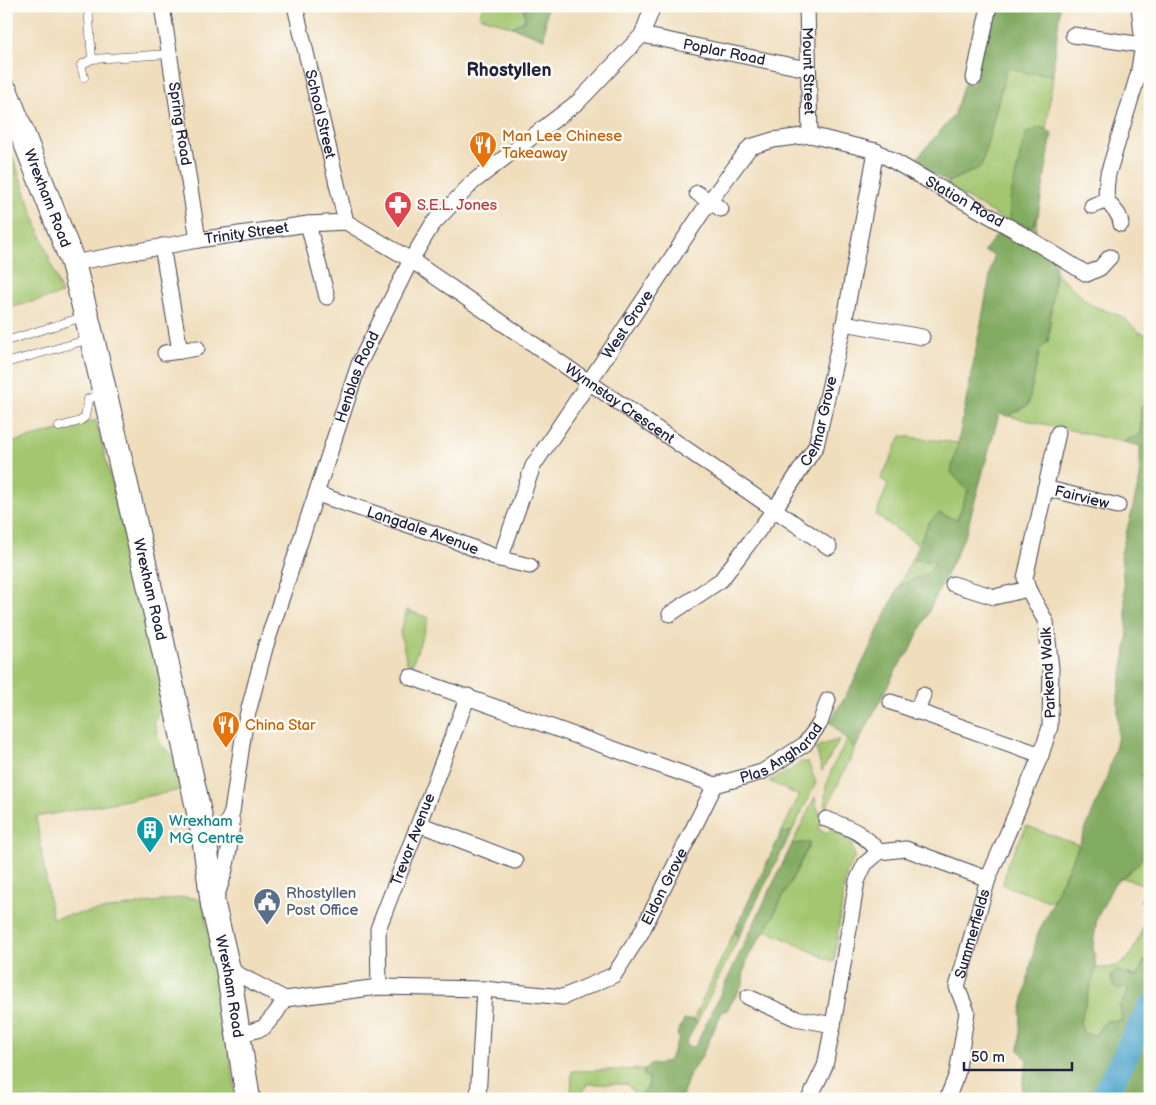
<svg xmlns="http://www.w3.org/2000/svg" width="1156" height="1105" font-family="'Balsamiq Sans',sans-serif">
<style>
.green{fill:#a3c670;stroke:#627456}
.forest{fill:#82ab62;stroke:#52664e}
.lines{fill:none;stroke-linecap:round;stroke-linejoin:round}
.river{stroke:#50a5cc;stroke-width:26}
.lane-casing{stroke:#413e4e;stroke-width:9}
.street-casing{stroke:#413e4e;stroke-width:17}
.primary-casing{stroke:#413e4e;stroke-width:26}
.lane{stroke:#fff;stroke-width:8}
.street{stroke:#fff;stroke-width:15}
.primary{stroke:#fff;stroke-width:24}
.labels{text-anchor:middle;stroke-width:5;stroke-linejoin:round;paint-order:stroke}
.street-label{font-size:15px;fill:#22223b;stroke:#fdfcf7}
.food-label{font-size:15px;fill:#c56008;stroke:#fdfcf7;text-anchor:start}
.health-label{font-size:15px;fill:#be3a42;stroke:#fdfcf7;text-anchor:start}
.culture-label{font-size:15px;fill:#0d838f;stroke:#fdfcf7;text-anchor:start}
.service-label{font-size:15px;fill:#4e5e75;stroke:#fdfcf7;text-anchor:start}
.quarter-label{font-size:18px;font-weight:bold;fill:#22223b;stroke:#fdfcf7}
</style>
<rect width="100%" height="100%" fill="#fdfcf7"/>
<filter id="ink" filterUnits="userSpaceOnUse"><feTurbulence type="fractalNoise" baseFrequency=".02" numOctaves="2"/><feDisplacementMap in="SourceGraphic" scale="10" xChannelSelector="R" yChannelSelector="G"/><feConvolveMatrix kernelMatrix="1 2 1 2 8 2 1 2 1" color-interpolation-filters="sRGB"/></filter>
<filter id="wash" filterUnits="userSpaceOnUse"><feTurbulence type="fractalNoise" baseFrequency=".0096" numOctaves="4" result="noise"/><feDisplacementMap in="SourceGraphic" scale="20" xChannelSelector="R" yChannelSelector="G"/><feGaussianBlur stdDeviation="1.12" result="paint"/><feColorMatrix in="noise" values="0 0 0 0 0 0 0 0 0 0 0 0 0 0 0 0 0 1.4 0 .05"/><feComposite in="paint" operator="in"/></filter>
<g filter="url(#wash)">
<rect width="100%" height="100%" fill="#efddbb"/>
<!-- green -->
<path class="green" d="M483 6H532L524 9 525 20 512 27 479 16Z
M1007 67 1027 73 1053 75 1046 130 1041 127 1032 227 1038 215 1034 237 948 187V182L981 167Z
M6 138 62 294 6 309Z
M1055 272 1091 305 1121 316 1139 332 1150 336V396L1141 408V434L1123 442 1008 416 1028 405 1040 348 1048 342Z
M96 420 165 696 154 722 160 744 173 755 181 790 36 817 52 918 186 897 194 898 203 902 237 1099 6 1098V444Z
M901 436 958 443 951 472 968 491 957 520 929 522 919 545 876 515 888 484 881 479Z
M912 559 936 562 930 573 899 586Z
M407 610 429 618 412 665 407 663 400 632Z
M840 739 822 771 816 747Z
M847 740 855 749 826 809C822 779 834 766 847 740Z
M801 762H808L816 783 792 831 787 833 782 831 799 796 769 781 789 771Z
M815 797 817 808 823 819 818 829 827 834 831 828 838 834 850 839 855 857 846 874 834 962 766 930 810 844H792Z
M1027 826 1079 845 1052 902 1003 885 1008 862Z
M1150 848V886L1122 878 1137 865Z
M1150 918V960L1144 961 1137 977 1128 973V993L1120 1006 1122 1021H1106L1095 1035H1084L1080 1022 1096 968C1121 969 1129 962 1138 939 1142 931 1142 924 1150 918Z
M735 930 738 938 697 1022 693 1020Z
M645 1069 643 1075 649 1078 648 1088 640 1093V1099H634L636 1096 627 1084H587L584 1090V1099H571L572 1071Z"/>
<!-- forest -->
<path class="forest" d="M532 6H547L544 39 512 27 525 20 524 9Z
M993 6H1060L1053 75 1027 73 1007 67 981 167 948 182 913 163 954 115 964 84 973 85Z
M1041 127 1052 134 1038 215 1032 227 1010 220V200L1025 134Z
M1013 233 1056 259 1048 342 1040 349 1028 405 1008 416 999 414 966 533 912 647 896 670 855 749 830 722 853 683 899 586 930 572 935 562 912 559 929 522 939 513 957 520 968 491 951 472 958 443 994 255 984 251 997 235Z
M1150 396V756L1141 775 1150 785V848L1137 865 1114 884 1097 918 1093 945 1096 968 1080 1022 1084 1034 1095 1035 1106 1021H1122L1120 1006 1128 992 1127 987 1116 989 1112 984 1111 976 1116 970 1137 977 1144 961 1150 960V1099H1020L1027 1060 1019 1050 1021 1013 1037 936 1079 845 1106 780 1118 737V696L1128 638 1121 554 1140 478V446L1123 442 1141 434V408Z
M782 831 787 833 792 831 738 938 735 930Z
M801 843H810L766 930 748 957 744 971 743 984 727 1010 722 1012 701 1058 690 1073 681 1099H640V1093L648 1088 649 1078 643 1075C650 1055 661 1070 670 1058 674 1053 674 1045 679 1039L677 1033 684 1020 691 1019 697 1022 686 1043 689 1046 695 1047 792 844Z"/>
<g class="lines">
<!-- river -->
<path class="river" d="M1102 1099 1150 1008"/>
</g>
</g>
<g filter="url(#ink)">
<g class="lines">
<defs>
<path id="lane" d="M88 6 92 59
M84 77 81 65 92 59 169 54
M6 341 83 317
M6 363 90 339
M59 427 80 421 85 417 88 399 102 394
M1147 903H1150
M606 1099V1098"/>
<g id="street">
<path id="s1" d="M162 6 198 240"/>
<path id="s2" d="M295 6 346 222"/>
<path id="s3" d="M807 6 810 135"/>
<path id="s4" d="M642 35 807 69"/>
<path d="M1073 35 1143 45"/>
<path d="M974 78 989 6"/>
<path d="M697 193 721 209"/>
<path d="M1092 206 1107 200"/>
<path d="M308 224 327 297"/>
<path d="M1121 224C1120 211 1111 210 1107 199 1105 191 1107 182 1108 174L1138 75 1143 45 1139 6"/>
<path d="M162 246 180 351 165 353"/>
<path id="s5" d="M73 263 198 240 308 224 346 222 411 260 829 547"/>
<path d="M844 323 922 337"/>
<path d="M180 351 197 348"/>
<path id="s6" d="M1045 488 1118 506"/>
<path id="s7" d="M317 494 453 540 500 559 530 566"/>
<path id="s8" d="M500 559 533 466 709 202 750 147 773 140 810 135 876 151 1025 236 1087 274 1100 268 1110 257"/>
<path d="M953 584 994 597 1028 589"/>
<path id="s9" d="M670 614 721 580 774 510 816 446 844 323 876 151"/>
<path d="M891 702 1041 755"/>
<path d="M917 712 923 695"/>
<path id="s10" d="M715 785 762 772 805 744 820 723 828 700"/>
<path d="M826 819C849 828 863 832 879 852"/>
<path d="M419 824 515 861"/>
<path id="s11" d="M204 836 224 831 232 812 245 724 265 648 359 364 411 260 432 225 473 182 579 101 642 35 653 6"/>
<path d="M215 900C226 872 230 851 232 821"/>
<path id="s12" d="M228 969 285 999 379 987 484 989 563 997 614 975 641 933 715 785 410 677"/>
<path id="s13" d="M379 987 378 929 468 696"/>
<path d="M748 997 795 1018 833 1025"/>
<path d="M239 1035 263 1028 276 1013 285 999"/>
<path d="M478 1099 484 989"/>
<path d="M809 1099 825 1066 833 1025 857 881 865 864 879 852 906 849 988 879"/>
<path id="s14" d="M947 1099 957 1074 967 1012 957 987 988 879 1041 755 1050 727 1051 669 1046 622 1028 589 1025 578 1058 433"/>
</g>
<g id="primary">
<path id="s15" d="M6 92 73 263 92 338 160 632 204 836 213 905 228 969 248 1099"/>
</g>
</defs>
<!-- lane casing -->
<use href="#lane" class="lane-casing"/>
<!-- street casing -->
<use href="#street" class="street-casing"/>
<!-- primary casing -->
<use href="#primary" class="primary-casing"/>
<!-- lane -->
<use href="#lane" class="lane"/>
<!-- street -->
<use href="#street" class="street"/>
<!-- primary -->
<use href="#primary" class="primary"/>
</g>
</g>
<!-- icons -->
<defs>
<symbol id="restaurant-pin" viewBox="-11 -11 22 30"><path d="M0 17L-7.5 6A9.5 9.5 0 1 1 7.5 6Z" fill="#e8710a" stroke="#fdfcf7"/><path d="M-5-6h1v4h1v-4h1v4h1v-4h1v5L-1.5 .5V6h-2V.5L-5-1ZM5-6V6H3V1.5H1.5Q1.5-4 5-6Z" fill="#fff"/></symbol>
<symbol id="pharmacy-pin" viewBox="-11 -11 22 30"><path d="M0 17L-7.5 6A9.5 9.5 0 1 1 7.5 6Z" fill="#e0444e" stroke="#fdfcf7"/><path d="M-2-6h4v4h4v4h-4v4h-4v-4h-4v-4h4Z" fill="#fff"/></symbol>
<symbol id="building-pin" viewBox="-11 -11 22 30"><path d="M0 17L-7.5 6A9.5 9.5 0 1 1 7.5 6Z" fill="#0f9aa8" stroke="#fdfcf7"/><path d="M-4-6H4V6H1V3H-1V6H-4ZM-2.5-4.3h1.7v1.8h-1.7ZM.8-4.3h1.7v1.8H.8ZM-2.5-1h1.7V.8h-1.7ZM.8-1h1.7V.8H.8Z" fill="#fff"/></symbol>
<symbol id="civic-pin" viewBox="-11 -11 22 30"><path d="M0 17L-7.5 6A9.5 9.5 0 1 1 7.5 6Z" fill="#5c6f8a" stroke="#fdfcf7"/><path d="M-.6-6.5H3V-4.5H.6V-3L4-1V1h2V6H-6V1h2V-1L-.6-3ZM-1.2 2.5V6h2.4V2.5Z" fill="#fff"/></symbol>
</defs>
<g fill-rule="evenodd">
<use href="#restaurant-pin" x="467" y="129" width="32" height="43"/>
<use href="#pharmacy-pin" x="382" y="189" width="32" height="43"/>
<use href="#restaurant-pin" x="210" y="709" width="32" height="43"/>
<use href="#building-pin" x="134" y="814" width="32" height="43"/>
<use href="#civic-pin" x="251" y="886" width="32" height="43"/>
</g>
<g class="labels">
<!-- street labels -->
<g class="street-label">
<text dy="5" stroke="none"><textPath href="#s4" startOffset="84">Poplar Road</textPath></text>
<text dy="5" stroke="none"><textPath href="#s3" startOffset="65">Mount Street</textPath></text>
<text dy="5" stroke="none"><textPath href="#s2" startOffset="111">School Street</textPath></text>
<text dy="5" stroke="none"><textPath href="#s1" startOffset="119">Spring Road</textPath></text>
<text dy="5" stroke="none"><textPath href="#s15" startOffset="114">Wrexham Road</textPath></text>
<text dy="5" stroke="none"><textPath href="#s8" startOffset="716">Station Road</textPath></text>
<text dy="5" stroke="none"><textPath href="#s5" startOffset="176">Trinity Street</textPath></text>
<text dy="5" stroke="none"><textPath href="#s8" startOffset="269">West Grove</textPath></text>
<text dy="5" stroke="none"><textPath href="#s11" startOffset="495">Henblas Road</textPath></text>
<text dy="5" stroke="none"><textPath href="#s5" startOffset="605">Wynnstay Crescent</textPath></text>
<text dy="5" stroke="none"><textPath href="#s9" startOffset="250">Celmar Grove</textPath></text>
<text dy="5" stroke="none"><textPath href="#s6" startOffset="38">Fairview</textPath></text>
<text dy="5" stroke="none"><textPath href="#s7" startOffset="112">Langdale Avenue</textPath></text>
<text dy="5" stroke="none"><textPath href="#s15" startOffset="519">Wrexham Road</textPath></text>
<text transform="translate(1048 673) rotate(-93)" y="5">Parkend Walk</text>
<text dy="5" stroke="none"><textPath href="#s10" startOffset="75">Plas Angharad</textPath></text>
<text dy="5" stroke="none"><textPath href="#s13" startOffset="154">Trevor Avenue</textPath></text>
<text dy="5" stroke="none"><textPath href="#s12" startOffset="501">Eldon Grove</textPath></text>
<text dy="5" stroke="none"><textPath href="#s14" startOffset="172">Summerfields</textPath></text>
<text dy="5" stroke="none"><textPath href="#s15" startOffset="924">Wrexham Road</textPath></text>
</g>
<!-- food labels -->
<g class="food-label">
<text x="502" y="141">Man Lee Chinese<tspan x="502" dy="17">Takeaway</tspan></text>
<text x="245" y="730">China Star</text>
</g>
<!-- health labels -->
<g class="health-label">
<text x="417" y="210">S.E.L. Jones</text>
</g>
<!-- culture labels -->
<g class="culture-label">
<text x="169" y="826">Wrexham<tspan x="169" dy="17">MG Centre</tspan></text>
</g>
<!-- service labels -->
<g class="service-label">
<text x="286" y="898">Rhostyllen<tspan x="286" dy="17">Post Office</tspan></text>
</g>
<!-- quarter labels -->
<g class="quarter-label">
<text x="509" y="76">Rhostyllen</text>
</g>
</g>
<!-- margin -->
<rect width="1156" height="1105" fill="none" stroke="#fdfcf7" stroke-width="25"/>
<!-- scale -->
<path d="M964 1062v8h108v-8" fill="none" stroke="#22223b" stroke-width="2.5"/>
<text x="971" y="1062" font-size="15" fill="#22223b" stroke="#fdfcf7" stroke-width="4" paint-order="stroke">50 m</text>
</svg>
